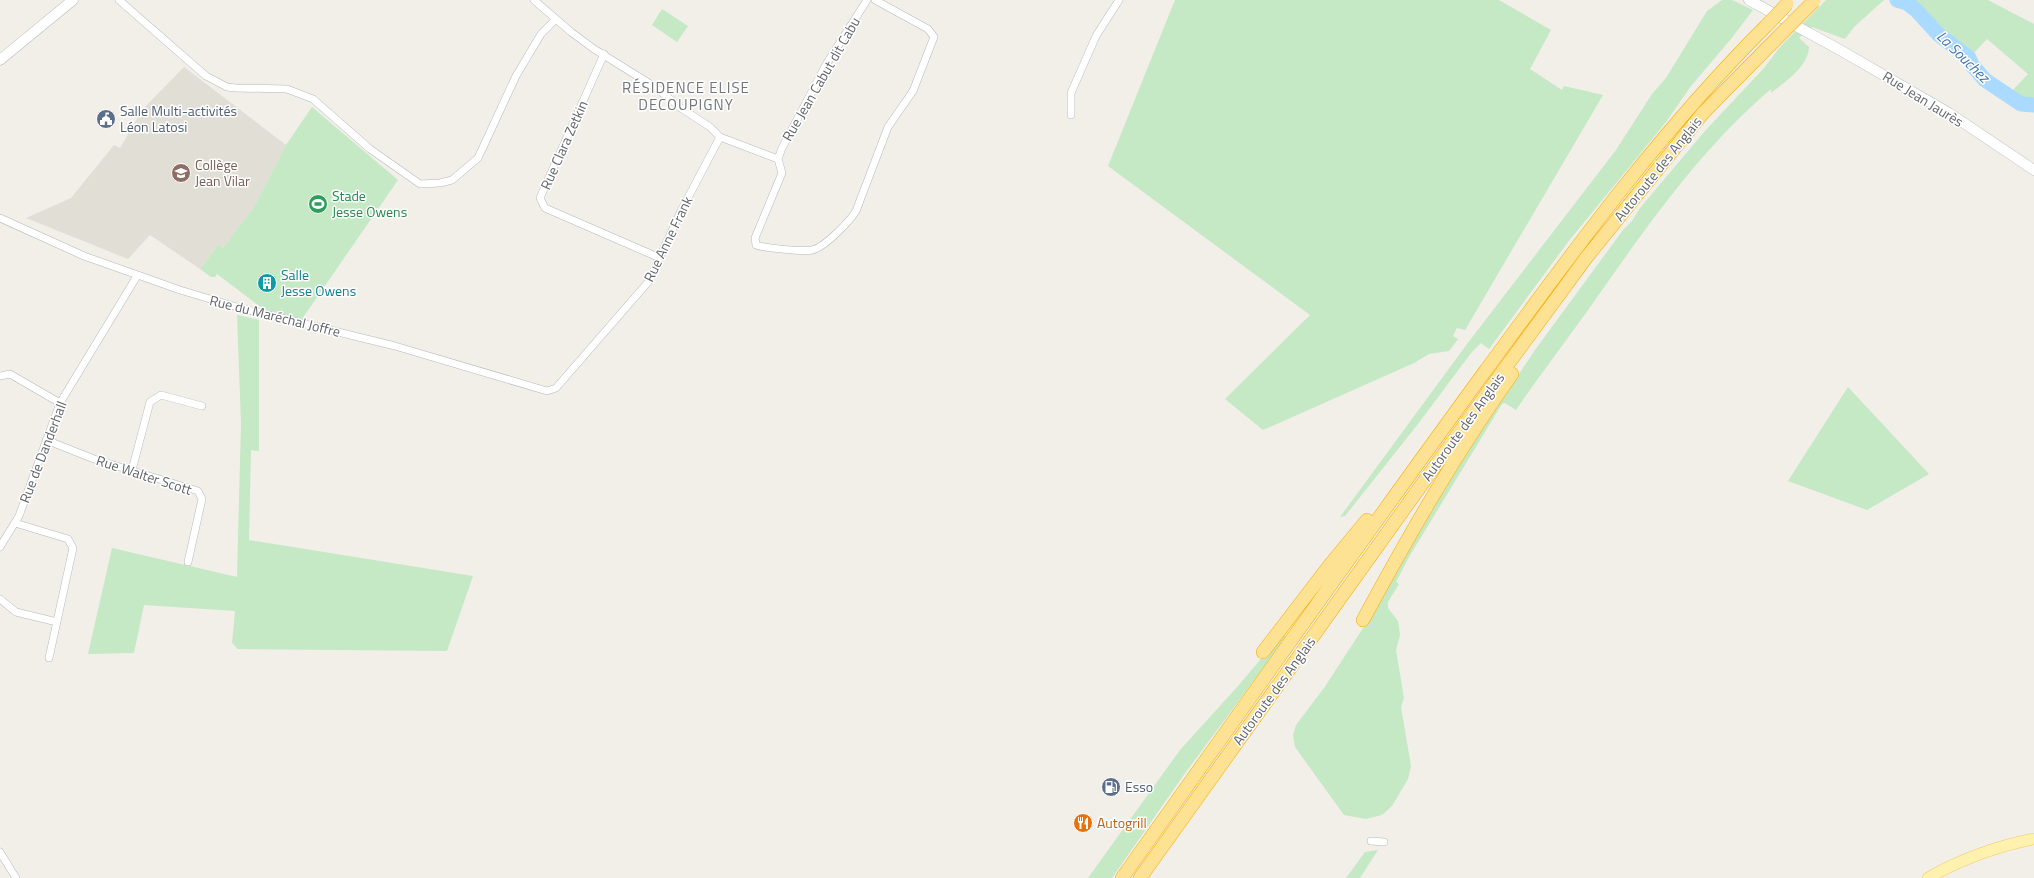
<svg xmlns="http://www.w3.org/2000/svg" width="2034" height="878" font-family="'Titillium Web',sans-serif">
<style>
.education{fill:#e1ded6}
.green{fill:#c5e8c5}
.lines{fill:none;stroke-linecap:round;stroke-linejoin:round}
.river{stroke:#aadaff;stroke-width:15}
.street-casing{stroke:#b5b8bc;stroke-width:8}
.secondary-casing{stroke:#b6babf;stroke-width:11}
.primary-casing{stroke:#f2c960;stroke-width:12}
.highway-casing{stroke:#f9ab00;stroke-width:14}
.street{stroke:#fff;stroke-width:7}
.secondary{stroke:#fff;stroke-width:10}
.primary{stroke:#fff2af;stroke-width:11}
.highway{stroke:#fde293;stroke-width:13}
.highway-bridge-casing{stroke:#f9ab00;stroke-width:14;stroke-linecap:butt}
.highway-bridge{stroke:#fde293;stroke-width:13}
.labels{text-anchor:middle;stroke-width:3;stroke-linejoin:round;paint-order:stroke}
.street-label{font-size:14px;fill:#5f6368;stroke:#fff}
.service-label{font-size:14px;fill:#4e5e75;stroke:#fff;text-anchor:start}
.education-label{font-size:14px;fill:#785e54;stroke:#fff;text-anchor:start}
.leisure-label{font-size:14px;fill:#27864d;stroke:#fff;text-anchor:start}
.culture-label{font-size:14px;fill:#0d838f;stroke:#fff;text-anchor:start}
.food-label{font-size:14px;fill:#c56008;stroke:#fff;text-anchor:start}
.water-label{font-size:15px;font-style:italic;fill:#4174aa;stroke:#fff}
.neighbourhood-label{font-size:15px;letter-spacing:1px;fill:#70757a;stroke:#fff}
</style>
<rect width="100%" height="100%" fill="#f1efe8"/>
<!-- education -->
<path class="education" d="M184 67 286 145 254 207 223 248 218 245 200 269 150 235 128 259 26 218 71 198 114 145 120 148 142 110Z"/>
<!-- green -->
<path class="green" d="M1175 0H1499L1551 30 1530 69 1562 90 1564 86 1603 95 1465 330 1457 328 1453 336 1458 339 1449 351 1429 354 1414 363 1263 430 1225 399 1310 315 1108 166Z
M1722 0H1732L1753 10 1731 39 1691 86 1666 122 1568 242 1489 349 1481 343 1471 353 1418 424 1345 516 1340 517 1467 344 1616 150 1652 94 1666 78 1707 11Z
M1826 0H1884L1854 27 1845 39 1812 27 1799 38 1809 47C1808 67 1786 81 1771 93V89C1698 151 1643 232 1588 310 1564 344 1539 376 1516 410L1505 403 1502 404 1409 557 1396 582 1399 584 1388 602V608L1398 621 1400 635 1396 650 1404 698 1401 707 1411 766 1408 779 1392 806 1382 815 1366 819 1344 815 1295 747 1293 735 1296 725 1324 688 1367 622 1435 501 1535 350 1623 230 1632 221 1640 208 1705 131 1764 68 1780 47Z
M1897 0H1988L2034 24V105L2021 104 2010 97 2011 92 2028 74 1987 39 1969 58C1959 50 1949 43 1939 35 1925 22 1917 6 1897 0Z
M662 9 688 26 677 42 652 25Z
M312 107 398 180 302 319 266 311 217 274 215 277H211L200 269 218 245 223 248 254 207 286 145Z
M237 315 259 320V451L251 450 249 540 473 576 447 651 238 649 232 643 235 611 144 605 134 653 88 654 112 548 237 577 241 423Z
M1848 387 1929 474 1867 510 1788 481Z
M1282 634 1286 637 1183 776 1112 878H1088L1180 750 1238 686Z
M1378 850 1360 878H1346L1365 852Z"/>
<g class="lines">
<!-- river -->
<path class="river" d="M1897 0 1907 3 1916 10 1938 34 1969 58 1972 65 1985 80 2021 104 2034 105"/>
<defs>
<path id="street" d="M119 0 206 76 227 87 236 88 287 89 313 99 370 149 420 184 440 183 452 180 478 158 516 76 541 34 556 19
M534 0 571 32 594 49 655 87 681 108 710 127 720 137 778 159
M604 54 540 198 545 208 660 258
M1071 115V93L1096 36 1119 0
M778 159 782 173 755 238 756 245C764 248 804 252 812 250 824 248 850 221 856 211L888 127 913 91 934 37 928 29 875 0
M778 159 782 148 827 63 867 0
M0 218 84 256 180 290 240 308 395 346 547 391 556 388 649 281 681 211 720 137
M0 376 10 374 60 403
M46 440 94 459 198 491 202 499 188 562
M132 470 150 402 161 395 202 406
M15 523 68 539 73 548 49 658
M0 547 19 516 60 403 137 276
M0 599 16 612 57 622
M1371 841 1384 842
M0 852 16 878"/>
<path id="secondary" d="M1749 0 1840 50 1949 113 2034 170
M0 60 73 0"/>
<path id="primary" d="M1928 878C1960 860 1998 846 2034 839"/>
<path id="highway" d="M1363 620C1409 535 1456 453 1512 374
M1263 652 1329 566 1367 520
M1122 878C1243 708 1363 538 1486 370 1574 250 1662 129 1768 24
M1140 878 1503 371 1586 258 1703 113 1784 31"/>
</defs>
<!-- street casing -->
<use href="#street" class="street-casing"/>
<!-- secondary casing -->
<use href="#secondary" class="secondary-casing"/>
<!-- primary casing -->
<use href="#primary" class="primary-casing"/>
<!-- highway casing -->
<use href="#highway" class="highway-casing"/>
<!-- street -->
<use href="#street" class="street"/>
<!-- secondary -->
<use href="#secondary" class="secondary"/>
<!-- primary -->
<use href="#primary" class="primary"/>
<!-- highway -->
<use href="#highway" class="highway"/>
<defs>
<path id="highway-bridge" d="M1768 24 1787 4
M1784 31 1814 1"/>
</defs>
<!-- highway-bridge casing -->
<use href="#highway-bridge" class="highway-bridge-casing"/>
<!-- highway-bridge -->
<use href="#highway-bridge" class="highway-bridge"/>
</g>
<!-- icons -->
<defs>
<symbol id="civic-disc" viewBox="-11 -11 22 22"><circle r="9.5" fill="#5c6f8a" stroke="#fff"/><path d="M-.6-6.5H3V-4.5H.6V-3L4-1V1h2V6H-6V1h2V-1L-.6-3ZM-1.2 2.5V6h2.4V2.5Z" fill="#fff"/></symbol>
<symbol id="school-disc" viewBox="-11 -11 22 22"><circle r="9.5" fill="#8d6e63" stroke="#fff"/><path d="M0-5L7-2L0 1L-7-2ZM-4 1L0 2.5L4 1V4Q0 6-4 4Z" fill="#fff"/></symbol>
<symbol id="stadium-disc" viewBox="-11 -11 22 22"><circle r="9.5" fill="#2e9e5b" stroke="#fff"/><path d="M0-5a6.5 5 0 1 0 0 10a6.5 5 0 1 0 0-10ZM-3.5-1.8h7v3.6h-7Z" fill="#fff"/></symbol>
<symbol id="building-disc" viewBox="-11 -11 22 22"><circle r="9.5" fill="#0f9aa8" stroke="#fff"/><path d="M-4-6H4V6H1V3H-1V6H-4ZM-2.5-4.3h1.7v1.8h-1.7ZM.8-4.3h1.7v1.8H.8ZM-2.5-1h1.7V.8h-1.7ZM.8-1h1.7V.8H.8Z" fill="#fff"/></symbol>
<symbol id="fuel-disc" viewBox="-11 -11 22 22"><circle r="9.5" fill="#5c6f8a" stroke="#fff"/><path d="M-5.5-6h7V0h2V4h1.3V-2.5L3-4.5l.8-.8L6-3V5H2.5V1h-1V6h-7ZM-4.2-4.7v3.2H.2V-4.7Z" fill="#fff"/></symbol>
<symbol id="restaurant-disc" viewBox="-11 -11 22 22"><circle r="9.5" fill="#e8710a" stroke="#fff"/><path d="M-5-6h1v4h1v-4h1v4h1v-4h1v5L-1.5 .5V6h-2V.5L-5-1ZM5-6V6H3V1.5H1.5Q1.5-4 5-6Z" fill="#fff"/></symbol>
</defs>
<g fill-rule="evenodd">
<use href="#civic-disc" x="95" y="108" width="22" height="22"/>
<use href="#school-disc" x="170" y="162" width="22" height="22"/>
<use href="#stadium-disc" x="307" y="193" width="22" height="22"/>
<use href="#building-disc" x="256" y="272" width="22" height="22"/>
<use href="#fuel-disc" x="1100" y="776" width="22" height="22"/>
<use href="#restaurant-disc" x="1072" y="812" width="22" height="22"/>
</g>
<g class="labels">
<!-- street labels -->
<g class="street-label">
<text transform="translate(821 79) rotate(-60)" y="5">Rue Jean Cabut dit Cabu</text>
<text transform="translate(1923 99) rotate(32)" y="5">Rue Jean Jaurès</text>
<text transform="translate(564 145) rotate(-66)" y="5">Rue Clara Zetkin</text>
<text transform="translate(1658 169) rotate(-51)" y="5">Autoroute des Anglais</text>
<text transform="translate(668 239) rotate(-64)" y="5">Rue Anne Frank</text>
<text transform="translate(275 316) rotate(14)" y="5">Rue du Maréchal Joffre</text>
<text transform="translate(1463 427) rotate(-54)" y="5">Autoroute des Anglais</text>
<text transform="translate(43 452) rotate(-69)" y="5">Rue de Danderhall</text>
<text transform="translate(144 475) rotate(18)" y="5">Rue Walter Scott</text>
<text transform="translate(1274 691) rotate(-54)" y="5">Autoroute des Anglais</text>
</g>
<!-- service labels -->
<g class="service-label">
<text x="120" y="116">Salle Multi-activités<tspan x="120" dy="16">Léon Latosi</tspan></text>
<text x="1125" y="792">Esso</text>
</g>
<!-- education labels -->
<g class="education-label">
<text x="195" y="170">Collège<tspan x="195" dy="16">Jean Vilar</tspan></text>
</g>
<!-- leisure labels -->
<g class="leisure-label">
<text x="332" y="201">Stade<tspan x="332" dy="16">Jesse Owens</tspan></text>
</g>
<!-- culture labels -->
<g class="culture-label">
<text x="281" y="280">Salle<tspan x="281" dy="16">Jesse Owens</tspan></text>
</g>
<!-- food labels -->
<g class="food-label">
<text x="1097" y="828">Autogrill</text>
</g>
<!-- water labels -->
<g class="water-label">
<text transform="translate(1963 57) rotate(44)" y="5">La Souchez</text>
</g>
<!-- neighbourhood labels -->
<g class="neighbourhood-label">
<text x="686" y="93">RÉSIDENCE ELISE<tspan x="686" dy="17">DECOUPIGNY</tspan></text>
</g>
</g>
</svg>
